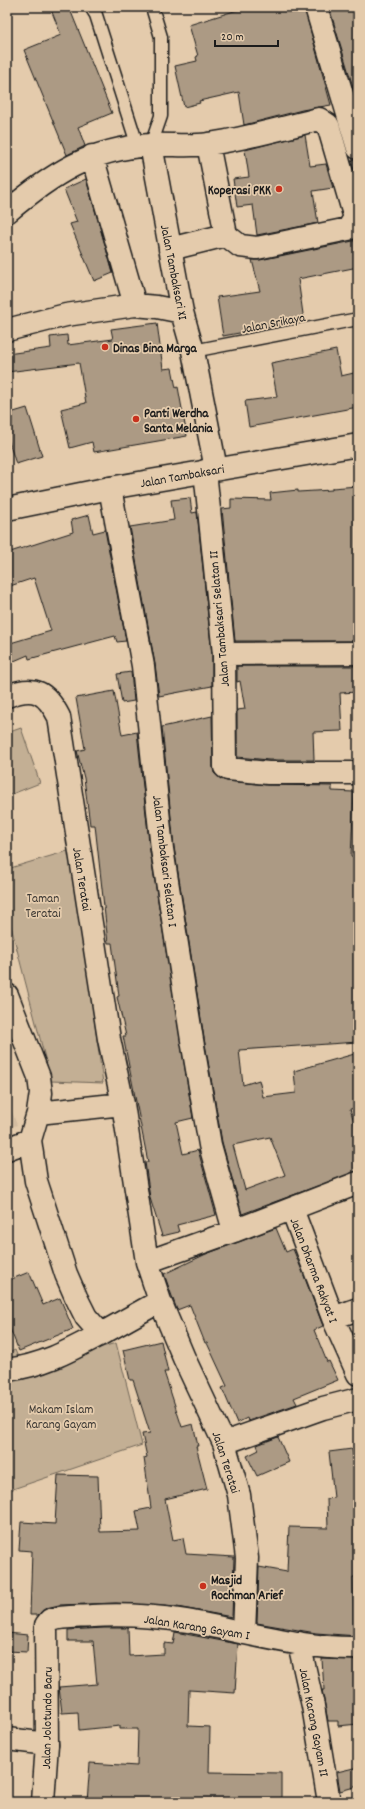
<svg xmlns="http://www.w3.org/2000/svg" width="365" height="1809" font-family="Dekko,sans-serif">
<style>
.built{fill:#d3bca0}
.green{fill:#c3af94;stroke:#706658}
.building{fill:#ac9a84;stroke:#1c1c1c;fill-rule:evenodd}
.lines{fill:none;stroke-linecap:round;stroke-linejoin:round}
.service-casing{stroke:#1c1c1c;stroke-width:15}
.minor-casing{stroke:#1c1c1c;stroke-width:25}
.tertiary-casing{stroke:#1c1c1c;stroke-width:25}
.primary-casing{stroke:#1c1c1c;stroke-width:25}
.service{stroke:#e4cbac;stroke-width:12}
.minor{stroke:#e4cbac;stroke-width:22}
.tertiary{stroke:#e4cbac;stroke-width:22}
.primary{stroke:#e4cbac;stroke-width:22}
.poi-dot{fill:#c8321e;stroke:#e4cbac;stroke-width:1.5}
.labels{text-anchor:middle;stroke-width:3.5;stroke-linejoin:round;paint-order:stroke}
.poi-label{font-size:13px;font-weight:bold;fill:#1c1c1c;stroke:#e4cbac;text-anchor:start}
.street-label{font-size:13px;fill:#1c1c1c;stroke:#e4cbac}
.park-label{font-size:13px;fill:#3d3934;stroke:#e4cbac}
</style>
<rect width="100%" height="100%" fill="#e4cbac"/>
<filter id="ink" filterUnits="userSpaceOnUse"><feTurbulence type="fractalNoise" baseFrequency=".025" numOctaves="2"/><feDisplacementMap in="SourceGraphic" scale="8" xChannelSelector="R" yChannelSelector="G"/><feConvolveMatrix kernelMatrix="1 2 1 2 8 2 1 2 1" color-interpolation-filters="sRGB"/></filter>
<g filter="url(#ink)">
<!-- built -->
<path class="built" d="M7 1099 17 1125 7 1129Z"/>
<!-- green -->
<path class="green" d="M21 728 40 783 7 796V733Z
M71 850 103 1083 51 1081 7 911V869Z
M116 1343 142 1445 7 1491V1354L15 1350 23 1370Z"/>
<!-- building -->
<path class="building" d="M50 7H69L112 113 78 127 85 146 67 155 24 50 61 35Z
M247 7H304L331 105 302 110 244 125 239 92 199 101 200 103 184 107 175 66 197 61 196 57 198 56 189 25Z
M329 7H358V89L354 90Z
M305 135 310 166 326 164 333 188 313 191 318 223 257 235 253 205 237 207 233 179 249 177 245 150Z
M354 160 358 178 357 179 351 161Z
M86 179 113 273 94 281 70 224 77 222 64 189Z
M358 240V267L298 279 304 321 223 336 217 297 260 291 252 260H260Z
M157 323 163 369 172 368 176 388 178 387 187 436 94 452 92 442 70 448 61 409 86 403 79 363 7 372V354L51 348 50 337 67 335 68 345 113 339 111 329Z
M336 350 341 376 358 372V407L249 427 245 401 277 397 271 363Z
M27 408 42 456 16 464 7 436V414Z
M358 486V641H235L222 509 231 508V499L271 500 270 493 298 490V492L332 490V488Z
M190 498 192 513 197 512 212 655V686L159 696 155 664 130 527 174 520 171 500Z
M89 515 93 533 105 530 126 641 117 642 115 636 29 659 28 655 7 664V644L51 631 34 578 7 587V553L73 532 71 520Z
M237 666H357L358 692 340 693 342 731 313 732 314 760H269L237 757V710L245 709 240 681 237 682Z
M131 672 134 701 122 703 117 674Z
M114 691 122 735 137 732 150 851 193 1118 176 1122 183 1154 198 1150 216 1215 177 1225 179 1232 162 1236 150 1198 145 1162H148L123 1036H126L117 997 119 996 112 943H108L95 825H90L84 778 77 751 85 749 76 698Z
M212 716 213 767 214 773 221 779 227 781 267 785 332 786V791L354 792 351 856H358V1042L239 1050 243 1085 259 1080 263 1097 296 1093 294 1071 358 1053V1108L350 1109 358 1134V1171L242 1214 222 1142 204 1038 174 847 162 727ZM270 1137 285 1175 245 1190 233 1145Z
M276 1228 286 1252 293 1249 303 1273 323 1326 314 1330 327 1362 329 1361 338 1380 294 1398 297 1404 248 1421 247 1418 237 1423 222 1388 227 1386 207 1343H205L190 1305 177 1310 164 1274 206 1254Z
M29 1272 43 1305 60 1298 73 1329 19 1351 7 1321V1281Z
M161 1341 168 1372H164L182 1427 193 1424 198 1446H196L207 1489 165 1499 173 1540 183 1538 186 1554 234 1557 232 1617 177 1607 116 1603 59 1605 46 1608 38 1615H30L32 1551 19 1550 21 1522 55 1524 58 1475 98 1476 100 1532 140 1531 136 1511 151 1508 144 1458 147 1457 142 1434 150 1433 133 1380H130L123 1350Z
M278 1437 289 1462 257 1476 247 1456 259 1450 257 1445Z
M352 1449 358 1493V1577H353L354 1632H358V1636L316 1633 257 1623 259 1567 287 1572 289 1527 328 1528 327 1499 334 1498 329 1452Z
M104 1628H128L129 1656 164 1654V1643L173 1644 175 1632 238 1644 235 1693 189 1690 188 1726 210 1727 209 1772 281 1773V1802H87L90 1763 137 1766 138 1729H120V1726L79 1730 78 1712 62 1713 59 1687 97 1684 93 1641H68V1630Z
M7 1633 28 1635 27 1652 7 1651Z
M322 1659 358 1660V1724L338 1726V1721H328L322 1690H324Z
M358 1767V1786L340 1791 337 1772Z"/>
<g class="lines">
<defs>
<path id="service" d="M91 7 96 15 138 147
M151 145 161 116V37L152 7
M193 351 358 319"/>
<path id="minor" d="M316 7 358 148
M151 145 182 312 193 351 216 469
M92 156 135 305 157 307 182 312
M7 212C52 174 90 149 150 145 170 144 189 147 208 144 245 139 282 128 319 119L328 125 355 218 348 229 257 248 240 246 226 235 208 144
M170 249 226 235
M7 330 66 315 135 305
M205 471 224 654 225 767 228 769 268 773H358
M110 488 143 666 162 849 192 1040 210 1145 234 1231
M224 654 358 653
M7 696C35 685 46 692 59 717L109 1039 123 1104 147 1262 160 1301 184 1358 224 1443 239 1495 247 1558 244 1633
M7 995 39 1077 41 1093 38 1113 123 1104
M38 1113 30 1140 36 1181 66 1274 76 1297 86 1317 101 1334 160 1301
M7 1149 30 1140
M292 1209 333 1318 358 1374
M147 1262 234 1231 358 1183
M333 1318 358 1309
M7 1370C44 1365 69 1351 101 1334
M224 1443 323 1408 358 1399
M299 1643 313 1706 329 1802
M47 1744 46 1625 50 1620C63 1616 79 1617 92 1616 124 1614 155 1616 187 1621 243 1631 300 1649 358 1648"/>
<path id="tertiary" d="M7 1739 47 1744 43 1802"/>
<path id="primary" d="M7 509 110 488 358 445"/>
</defs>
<!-- service casing -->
<use href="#service" class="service-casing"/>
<!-- minor casing -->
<use href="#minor" class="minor-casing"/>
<!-- tertiary casing -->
<use href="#tertiary" class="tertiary-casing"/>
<!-- primary casing -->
<use href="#primary" class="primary-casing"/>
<!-- service -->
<use href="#service" class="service"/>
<!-- minor -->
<use href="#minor" class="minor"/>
<!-- tertiary -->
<use href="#tertiary" class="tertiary"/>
<!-- primary -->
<use href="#primary" class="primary"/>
</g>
</g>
<!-- markers -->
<g class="poi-dot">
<circle cx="279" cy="189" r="4"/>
<circle cx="105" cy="347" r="4"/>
<circle cx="136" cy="419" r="4"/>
<circle cx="203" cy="1586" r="4"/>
</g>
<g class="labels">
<!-- poi labels -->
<g class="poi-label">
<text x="271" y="194" text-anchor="end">Koperasi PKK</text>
<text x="113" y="352">Dinas Bina Marga</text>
<text x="144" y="417">Panti Werdha<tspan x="144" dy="15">Santa Melania</tspan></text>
<text x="211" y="1584">Masjid<tspan x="211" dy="15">Rochman Arief</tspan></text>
</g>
<!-- street labels -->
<g class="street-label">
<text transform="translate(175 272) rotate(79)" y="5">Jalan Tambaksari XI</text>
<text transform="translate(273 322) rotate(-11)" y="5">Jalan Srikaya</text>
<text transform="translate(182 475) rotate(-10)" y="5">Jalan Tambaksari</text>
<text transform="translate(218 619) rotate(-95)" y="5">Jalan Tambaksari Selatan II</text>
<text transform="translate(166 861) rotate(83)" y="5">Jalan Tambaksari Selatan I</text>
<text transform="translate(83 879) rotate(81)" y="5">Jalan Teratai</text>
<text transform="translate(315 1270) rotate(69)" y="5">Jalan Dharma Rakyat I</text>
<text transform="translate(227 1462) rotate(72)" y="5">Jalan Teratai</text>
<text transform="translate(197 1626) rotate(9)" y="5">Jalan Karang Gayam I</text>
<text transform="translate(46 1718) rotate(-89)" y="5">Jalan Jolotundo Baru</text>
<text transform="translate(315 1722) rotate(79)" y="5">Jalan Karang Gayam II</text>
</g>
<!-- park labels -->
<g class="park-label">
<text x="43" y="902">Taman<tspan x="43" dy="15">Teratai</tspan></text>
<text x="61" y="1413">Makam Islam<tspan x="61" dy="15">Karang Gayam</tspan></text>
</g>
</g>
<!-- margin -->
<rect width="365" height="1809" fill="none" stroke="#e4cbac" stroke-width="24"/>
<rect x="12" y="12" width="341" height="1785" fill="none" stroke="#1c1c1c" stroke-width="1.5" filter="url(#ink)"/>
<!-- scale -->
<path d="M215 40v6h63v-6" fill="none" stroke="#1c1c1c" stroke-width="2"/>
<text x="221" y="40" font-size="12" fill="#1c1c1c" stroke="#e4cbac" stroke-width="3" paint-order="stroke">20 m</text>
</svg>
